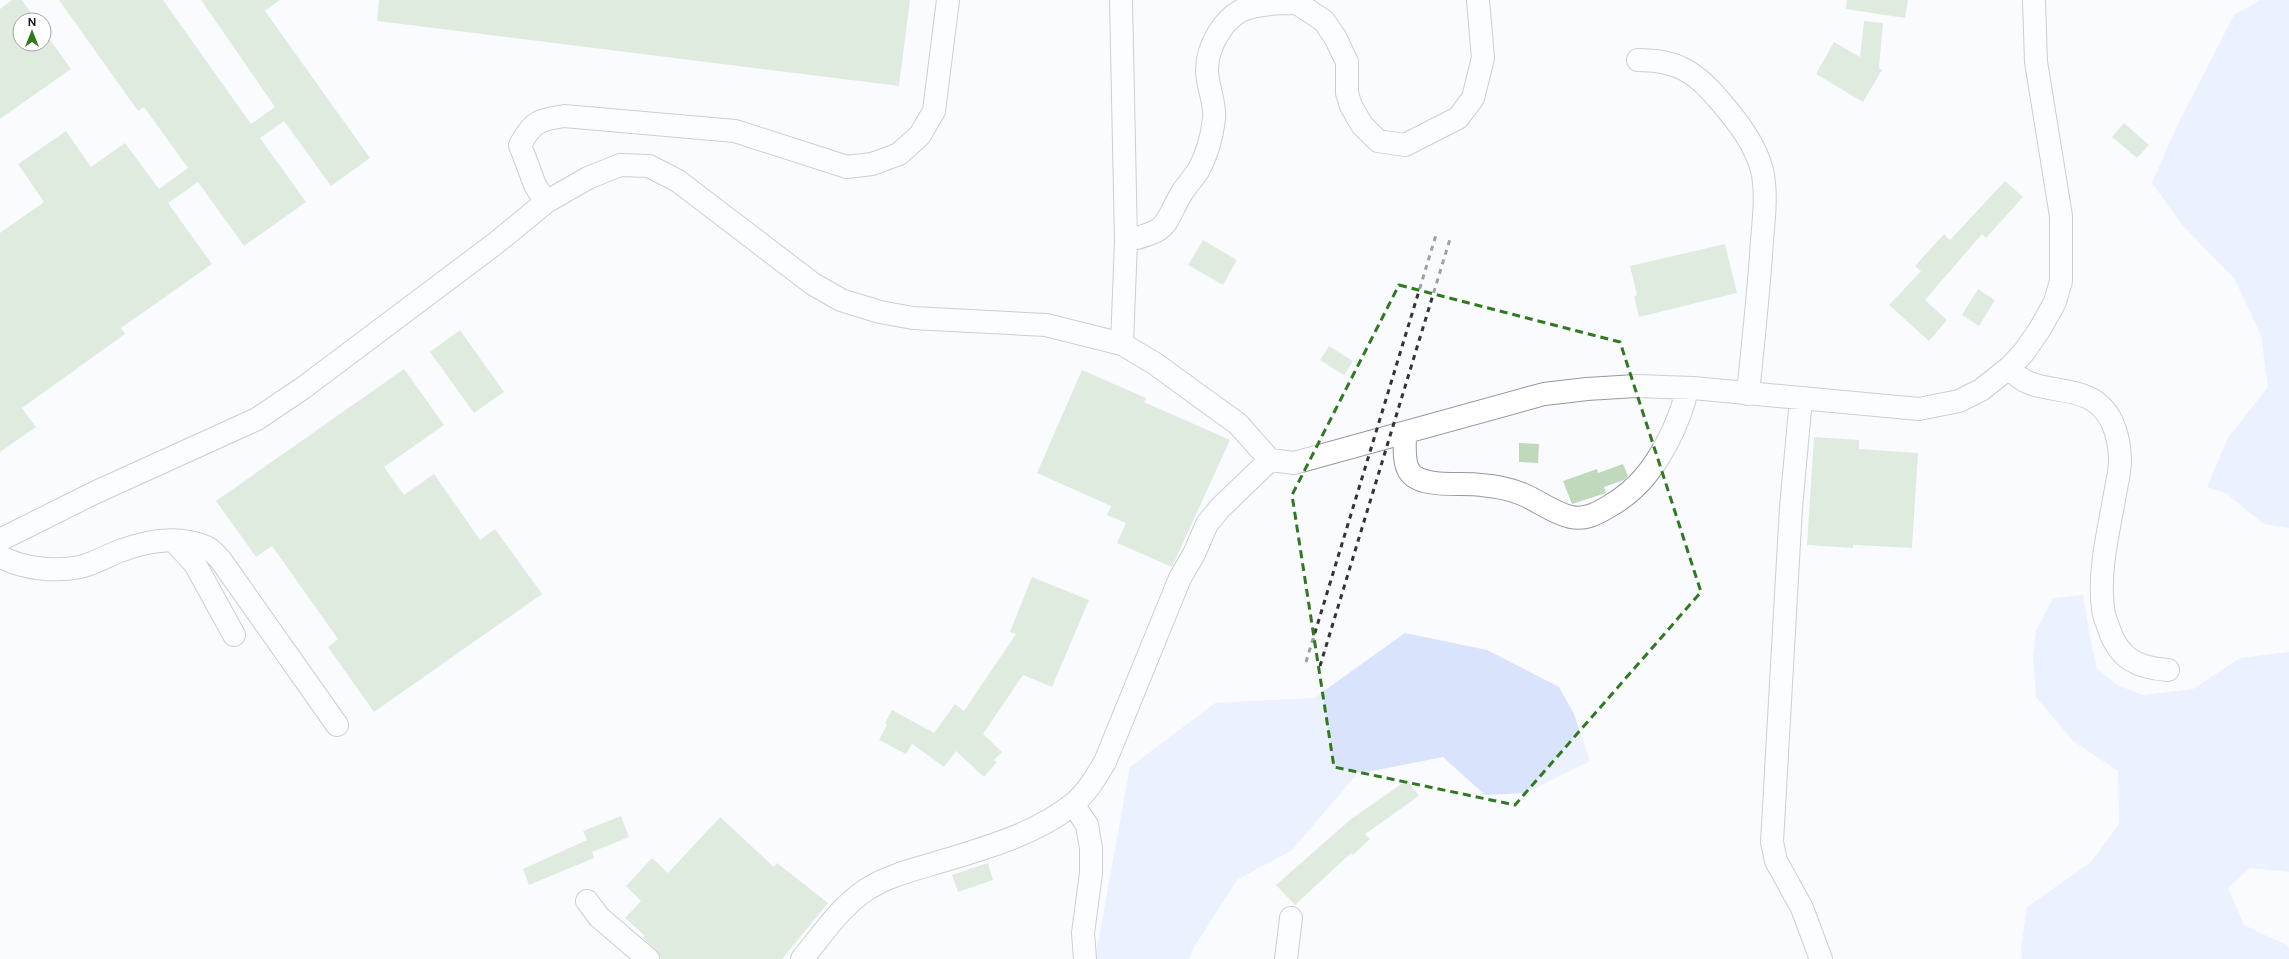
<svg xmlns="http://www.w3.org/2000/svg" width="2289" height="959" font-family="Figtree,sans-serif">
<style>
.green{fill:#d9e4fc}
.building{fill:#c0d8bb}
.lines{fill:none;stroke-linecap:round;stroke-linejoin:round}
.minor-casing{stroke:#95989f;stroke-width:24}
.minor{stroke:#fff;stroke-width:22}
.rail{stroke:#313335;stroke-width:3;stroke-dasharray:5 5;stroke-linecap:butt}
.marked{fill:none;stroke:#30791e;stroke-width:3;stroke-dasharray:8 5;stroke-linejoin:round}
</style>
<rect width="100%" height="100%" fill="#fafbff"/>
<!-- green -->
<path class="green" d="M2260 0H2289V528L2264 524 2227 494 2207 487 2228 438 2268 387 2261 335 2234 278 2183 226 2152 183 2176 128 2234 15Z
M2083 595 2091 642 2097 669 2117 685 2143 695 2193 689 2240 658 2289 652V872L2250 868 2228 888 2244 925 2286 945 2289 948V959H2022L2021 949 2027 907 2091 862 2119 824 2118 771 2073 741 2036 697 2033 657 2036 631 2053 598Z
M1405 633 1487 650 1559 687 1574 714 1590 761 1526 793 1485 795 1443 757 1357 774 1292 850 1237 880 1194 947 1189 959H1095L1130 767 1215 703 1314 698Z"/>
<!-- building -->
<path class="building" d="M12 0H22L36 20H20V44H44V31L71 69 0 119V9Z
M59 0H163L251 124 275 107 201 0H280L265 11 370 158 331 186 284 121 260 138 306 202 244 246 198 182 168 203 212 264 121 328 125 334 22 408 36 427 0 452V233L44 202 18 164 66 131 91 167 125 143 159 189 188 168 144 107 138 111Z
M379 0H910L899 86 377 21Z
M1847 0H1908L1905 18 1846 9Z
M1864 21 1883 23 1879 68 1882 70 1863 102 1816 74 1834 42 1860 57Z
M2124 123 2149 145 2137 158 2112 137Z
M2005 181 2023 197 1986 238 1982 234 1925 300 1947 320 1929 341 1889 305 1921 271 1915 266 1944 234 1950 240Z
M1203 240 1237 260 1223 285 1188 265Z
M1725 244 1737 293 1639 317 1634 296 1637 295 1630 266Z
M1978 289 1995 300 1979 326 1962 315Z
M460 330 504 392 474 413 430 352Z
M1329 346 1353 361 1344 375 1320 360Z
M404 369 444 425 384 467 404 495 434 474 480 540 495 529 542 594 374 712 328 647 338 639 272 546 256 557 216 501Z
M1082 370 1146 398 1144 402 1230 440 1172 567 1117 543 1126 523 1107 515 1111 506 1037 473Z
M1814 437 1859 440V449L1918 453 1912 548 1853 545V548L1807 545Z
M1519 443 1539 444 1538 463 1519 462Z
M1623 464 1628 476 1624 480 1604 487 1606 493 1572 504 1563 481 1597 469 1598 473Z
M1032 577 1089 600 1052 687 1023 675 983 734 1002 752 994 760 997 762 984 777 956 751 944 767 912 744 906 754 879 740 887 725 885 723 892 710 934 733 955 704 964 711 1016 634 1010 632Z
M1407 780 1419 796 1365 834 1370 839 1353 855 1351 853 1295 905 1276 885 1351 819Z
M621 816 629 837 592 852 594 858 529 885 523 869 587 840 583 831Z
M720 817 774 867 777 863 828 903 782 959H660L656 950 643 938 645 936 625 918 641 901 626 886 652 858 668 873Z
M988 863 993 880 958 892 952 875Z"/>
<g class="lines">
<defs>
<path id="minor" d="M1121 0 1126 241 1122 344
M1638 60C1677 60 1696 72 1720 101 1738 122 1755 144 1762 170 1767 192 1764 218 1762 240 1759 291 1753 342 1748 394
M546 202 535 185 520 145C533 121 539 120 564 116L735 131 847 167 872 164 899 154 920 135 934 111 948 0
M1126 241C1172 229 1161 228 1183 191 1188 184 1193 178 1198 171 1207 155 1212 136 1214 119 1216 104 1207 86 1207 70 1207 47 1224 15 1248 8 1263 3 1281 3 1297 3L1324 21 1335 37 1347 62V93L1351 106 1362 125 1378 141 1405 145 1458 118 1473 98 1483 58 1478 0
M2010 367C2032 403 2089 374 2112 422 2117 433 2120 448 2120 461 2120 471 2117 483 2115 494 2109 530 2098 571 2103 608 2103 615 2107 622 2109 629 2119 659 2138 668 2168 670
M1801 399 1791 507 1772 842 1776 861 1802 908 1821 959
M1405 433C1405 445 1403 461 1409 471 1420 489 1462 482 1481 485 1494 486 1510 489 1522 494 1539 501 1553 513 1571 517 1585 520 1596 514 1608 507 1640 489 1657 464 1673 431 1679 416 1685 404 1687 388
M0 540 94 493 257 419 303 388 496 243 546 202 588 178 620 165 649 166 678 181 813 284 841 300 880 312 913 318 1046 325 1122 344 1154 363 1238 424 1270 460 1294 463 1544 394 1587 389 1636 386 1693 388 1919 409 1959 401 1981 390 2010 367 2024 352 2040 329 2055 302 2061 281V216L2036 62 2034 0
M174 541 195 564 234 635
M0 556C21 569 56 572 80 567 93 564 105 557 117 552 145 541 178 535 206 547 211 549 216 555 220 559L337 725
M1073 804 1087 825 1091 848V873L1083 933 1085 959
M587 901 599 917 648 959
M802 959C822 935 840 907 866 890 887 876 912 870 936 863 982 849 1034 835 1072 805 1086 794 1096 777 1105 762L1180 578 1194 554 1207 524 1220 508 1270 460
M1286 959 1291 918"/>
</defs>
<!-- minor casing -->
<use href="#minor" class="minor-casing"/>
<!-- minor -->
<use href="#minor" class="minor"/>
<!-- rail -->
<path class="rail" d="M1306 662 1436 235
M1320 666 1450 239"/>
</g>
<!-- marked area -->
<path d="M0 0H2289V959H0ZM1399 285 1620 342 1701 592 1515 805 1334 767 1292 495Z" fill="#fafbff" fill-opacity=".55" fill-rule="evenodd"/>
<path class="marked" d="M1399 285 1620 342 1701 592 1515 805 1334 767 1292 495Z"/>
<!-- north arrow -->
<g transform="translate(32 32)"><circle r="19" fill="#ffffff" stroke="#a1a2a3"/>
<path d="M0-3L7 15L0 10L-7 15Z" fill="#30791e"/>
<text y="-6" font-size="11" font-weight="bold" text-anchor="middle" fill="#151719">N</text>
</g>
</svg>
